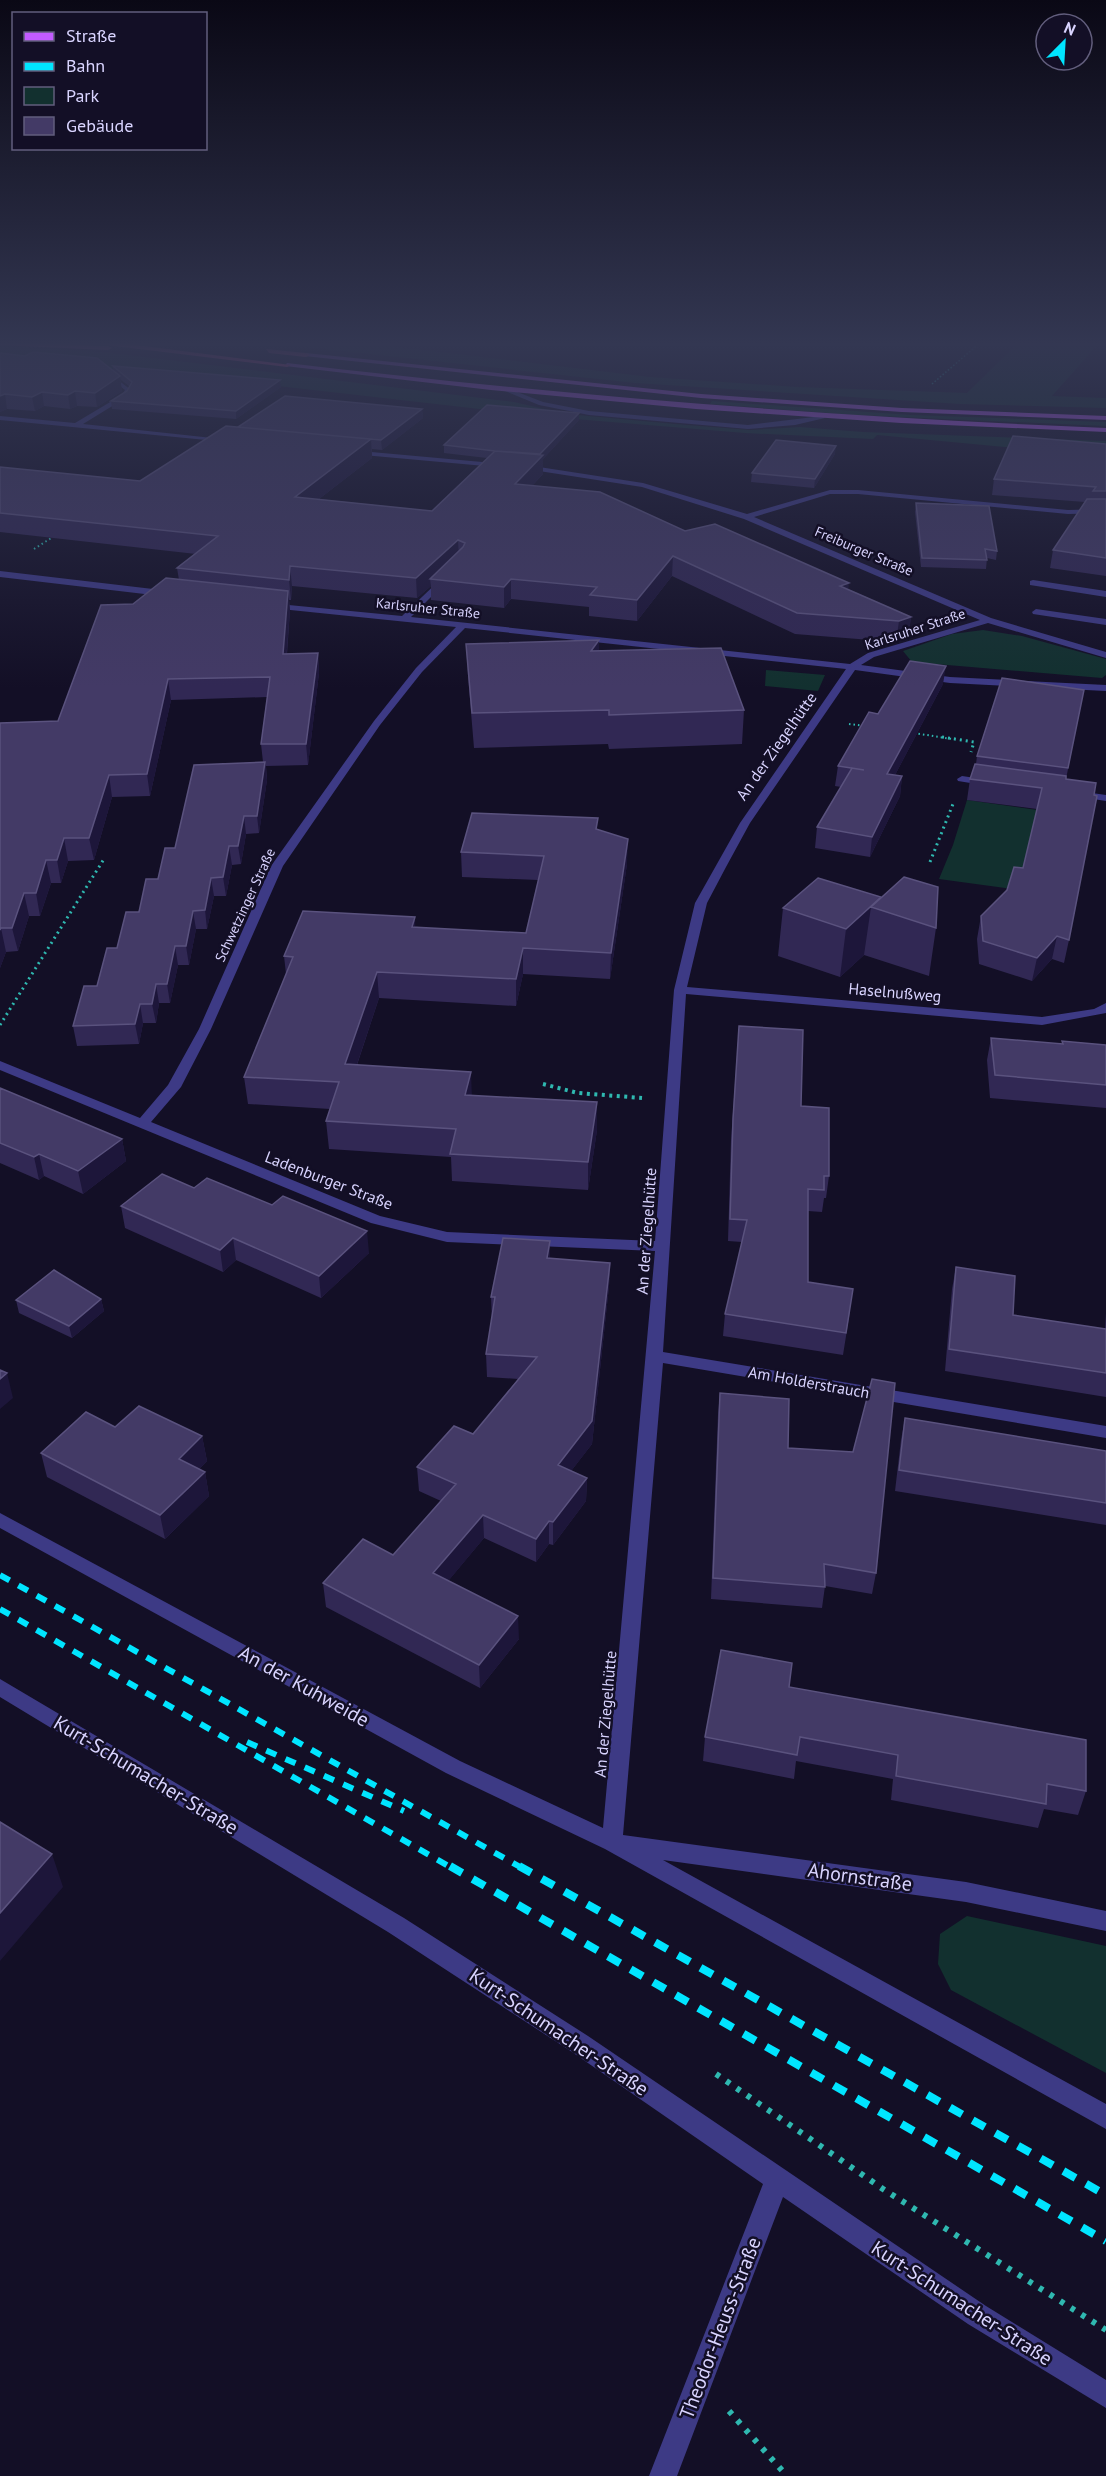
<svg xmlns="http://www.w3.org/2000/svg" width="1106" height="2476" font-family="'PT Sans',sans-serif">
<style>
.green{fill:#12302f}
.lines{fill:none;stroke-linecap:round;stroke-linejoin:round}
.path-far4{stroke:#2fb8b0;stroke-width:1.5;stroke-dasharray:1.5 2;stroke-linecap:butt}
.path-far3{stroke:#2fb8b0;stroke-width:2;stroke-dasharray:1.5 3;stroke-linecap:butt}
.path-far2{stroke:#2fb8b0;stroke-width:3;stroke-dasharray:2 4;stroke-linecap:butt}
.path-far1{stroke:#2fb8b0;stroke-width:4;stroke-dasharray:3 4.5;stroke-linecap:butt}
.path{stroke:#2fb8b0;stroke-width:6;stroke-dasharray:4.5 8;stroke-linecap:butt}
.minor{fill:#3d3a85;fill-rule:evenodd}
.major{fill:#c25bff;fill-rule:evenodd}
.highway{fill:#ff4fa3;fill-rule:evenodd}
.rail-far1{stroke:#00e5ff;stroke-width:6;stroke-dasharray:11 10;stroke-linecap:butt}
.rail{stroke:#00e5ff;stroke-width:8;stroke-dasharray:14 12;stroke-linecap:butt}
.wall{fill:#312854}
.shaded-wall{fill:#1d163a}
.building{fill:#433a66;stroke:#5a527e;stroke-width:1.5}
.labels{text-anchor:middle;stroke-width:5;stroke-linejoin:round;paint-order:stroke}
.far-street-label{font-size:14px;fill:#d9d4ff;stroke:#130f26}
.street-label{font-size:16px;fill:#d9d4ff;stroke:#130f26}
.near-street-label{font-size:20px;fill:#d9d4ff;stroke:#130f26}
</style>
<rect width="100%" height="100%" fill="#130f26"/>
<!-- green -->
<path class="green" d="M259 342H356L650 377 797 387 1106 398V408L960 404 635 383Z
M1019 342H1100L1052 396 967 393Z
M0 346 103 352 514 402 567 414 675 424 750 430 800 427 863 432 1106 441V450H1038L877 435 873 439 745 433 550 417 182 375 0 359Z
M712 401 911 415 1106 422V426L855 415 710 404Z
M983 630 1022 636 1106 659V675L1102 678 912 662 903 651 952 634Z
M766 670 825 675 818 691 765 686Z
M967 800 1038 810 1019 890 939 879 953 845Z
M967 1916 1106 1946V2073L951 1990 938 1964 940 1934Z"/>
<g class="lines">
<!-- path-far4 -->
<path class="path-far4" d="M932 384 981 342"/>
<!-- path-far3 -->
<path class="path-far3" d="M34 549 56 535
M849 724 865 726
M914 733 952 739"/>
<!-- path-far2 -->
<path class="path-far2" d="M942 737 974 742 971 752
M930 862 953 804
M0 1025 104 859"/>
<!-- path-far1 -->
<path class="path-far1" d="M543 1084 578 1093 642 1098"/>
<!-- path -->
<path class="path" d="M716 2074 883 2189 1106 2330
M729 2411 787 2476"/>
<!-- minor -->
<path class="minor" d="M105 370 131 390 127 397 83 424 231 440 227 442 0 420V416L75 423 122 395 125 390 103 373Z
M507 388 543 402 589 411 748 425 822 416 825 418 795 425 748 429 589 415 539 405 505 391Z
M349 450 539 467 643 483 747 514 830 490H858L1068 510 1106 509V513L1068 514 858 494H830L754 517 991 618 1106 652V658L988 623 874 657 861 665 950 677 1106 685V691L950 683 855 670 750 823 726 867 707 903 687 987 1042 1017 1094 1009 1106 1003V1013L1042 1025 686 994 663 1352 1106 1426V1438L663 1363 623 1835 966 1882 1106 1911V1931L966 1902 663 1860 1106 2104V2129L605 1849 446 1773 0 1528V1513L460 1761 603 1828 655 1251 447 1242 371 1223 0 1070V1061L140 1118 168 1085 199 1029 271 866 374 721 416 668 456 627 271 608 268 607V603L402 616 444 576 448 579 447 581 411 617 850 664 868 653 980 620 744 519 642 487 539 471 352 454ZM465 628 846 669 740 823 695 903 674 990 655 1241 447 1232 380 1216 151 1122 181 1087 211 1029 283 866 380 725 422 672Z
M0 571 170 591 174 594 170 597 0 577Z
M1033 580 1106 591V597L1030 585V581Z
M1036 609 1106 619V625L1033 614 1032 612Z
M962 776 989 780 994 783 989 786 958 781 957 779Z
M1078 791 1106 795V801L1074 796V792Z
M0 1679 404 1918 588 2036 986 2306 1106 2380V2408L968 2324 783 2197 677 2476H649L763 2184 572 2052 388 1932 0 1697Z"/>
<!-- major -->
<path class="major" d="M306 353 701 394 902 408 1106 416V420L902 412 701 398 304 356Z
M287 363C559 395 832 417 1106 428V432L901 423 696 409 491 390 285 366Z"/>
<!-- highway -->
<path class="highway" d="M0 342 108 346 112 348 108 350 0 345Z
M95 342H113L291 365 287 367 98 344Z
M266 349 306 353 310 355 306 357 269 353Z"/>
<!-- rail-far1 -->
<path class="rail-far1" d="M0 1575 522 1868
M0 1609 452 1868
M247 1742 404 1811"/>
<!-- rail -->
<path class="rail" d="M450 1866 1106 2241
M519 1866 1106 2195"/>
</g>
<!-- wall -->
<path class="wall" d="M0 353 113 371V366L281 387 236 419 112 409 111 401 127 391 130 387 120 379 122 391 97 407 77 406 70 409 44 406 35 411 7 409 0 412Z
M422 409 423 418 382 450 372 449V458L319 499 432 511 487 458 444 453V445L579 413V420L543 459V474L532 486 685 531 848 589 911 617 908 639 896 642 795 634 672 576 637 621 589 616V607L511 599 504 608 431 600V586L417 598 292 586 291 600H289L290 610 287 654 318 653 319 673 308 765 266 766 267 780 259 833 246 834 241 864 232 865 226 896H214L207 929H196L189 965H178L170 1003H159L156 1023H143L139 1044 77 1046 73 1026 97 986 117 948 175 848 263 762 261 744 267 697 171 700 150 796 112 797 94 860 68 861 61 883H51L40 916H29L18 951 6 952 0 968V723L58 721 133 604 179 580 177 568 196 554 0 532V467L140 481 238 427Z
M1106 444V576L1050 568 1053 550 1085 502 992 495 994 479Z
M835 454 814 488 751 482 752 473Z
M916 503 997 551 996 560 987 558 986 569 921 567 915 512Z
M466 644 599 651 744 710 742 744 609 749 608 744 474 748 468 676Z
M943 684 895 775 902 776 900 796 870 857 815 848 817 827 841 787 835 786 838 766 878 714Z
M1084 690 1066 779 1069 940 1064 963 1052 959 1032 981 979 964 977 939 981 916 1007 890 1023 868 1037 809 967 800 970 779 976 764 977 756Z
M598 830 627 864 610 979 523 974 516 1006 379 998 357 1065 471 1072V1095L597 1130 588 1190 452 1181 451 1157 329 1149 326 1121 330 1109 248 1104 244 1077 286 974 284 956 526 933 538 880 462 877 461 852Z
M881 897 936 928 929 976 864 955 840 977 778 956 783 908Z
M739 1026 801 1106 829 1176 826 1198H824L822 1212 808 1211V1282L850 1311 843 1355 723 1336 725 1314 742 1242 728 1241 731 1140Z
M991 1038 1062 1044V1041L1106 1045V1108L990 1098 987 1060Z
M0 1088 122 1139 126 1161 83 1194 44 1176 39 1180 0 1163Z
M194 1188 369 1253 321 1298 236 1260 223 1272 125 1228 121 1206Z
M550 1241V1259L610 1263 609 1286 592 1444 571 1471 587 1478 586 1501 553 1545 549 1544 536 1562 484 1538 448 1581 519 1639 480 1688 326 1607 323 1583 393 1555 441 1501 419 1491 417 1467 473 1434 518 1379 487 1377 486 1354 492 1320 491 1297Z
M956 1267 1013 1315 1105 1329 1106 1313V1397L945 1371 952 1289Z
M101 1299 104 1311 72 1338 19 1313 16 1300Z
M720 1393 788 1448 876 1573 872 1594 825 1586 822 1608 711 1599 718 1414Z
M905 1418 1106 1451V1525L895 1491 901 1440Z
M115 1427 202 1436 207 1461 199 1469 205 1472 209 1496 165 1539 47 1477 41 1453Z
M789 1687 1086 1791 1078 1815 1044 1809 1038 1828 891 1800 893 1779 796 1761 794 1779 703 1761 705 1737Z"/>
<!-- shaded-wall -->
<path class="shaded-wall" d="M120 376 122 391 97 407 95 393Z
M280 380 281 387 236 419V411Z
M75 391 77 406 70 409 68 395Z
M42 392 44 406 35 411 32 397Z
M5 394 7 409 0 412V396Z
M422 409 423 418 382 450 381 440Z
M579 413V420L543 459V474L516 503 515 484 540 454Z
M371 439 372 458 297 516 295 497Z
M836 446 835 454 814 488 815 479Z
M458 540 459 560 430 579 431 586 417 598 416 578Z
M673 556 672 576 637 621V600Z
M290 566 292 586 291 600 289 580Z
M511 579V599L504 608V587Z
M849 583 847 604 840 586Z
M288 591 290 610 285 674 283 654Z
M911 617 908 639 896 642 899 621Z
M599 640V673L591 651Z
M318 653 319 673 308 765 306 744Z
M946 666 943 684 885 794 887 774Z
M168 679 171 700 150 796 147 774Z
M265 762 267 780 259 833 257 816Z
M109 775 112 797 94 860 89 838Z
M902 776 900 796 870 857 872 837Z
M244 816 246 834 241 864 238 846Z
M64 838 68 861 61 883 57 860Z
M628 839 627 864 610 979 611 953Z
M229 846 232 865 226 896 223 877Z
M46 860 51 883 40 916 36 893Z
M211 878 214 896 207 929 205 910Z
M24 893 29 916 18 951 12 928Z
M871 907 864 955 840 977 846 929Z
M193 911 196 929 189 965 186 946Z
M415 917 416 943 412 927Z
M1 928 6 952 0 968V930Z
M1057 936 1052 959 1032 981 1037 958Z
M175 946 178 965 170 1003 167 984Z
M523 948V974L516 1006V979Z
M377 972 379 998 348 1091 345 1064Z
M156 984 159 1003 156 1023 152 1004Z
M140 1004 143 1023 139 1044 135 1024Z
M471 1072 472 1099 465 1095Z
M597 1102V1130L588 1190V1162Z
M122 1139 126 1161 83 1194 78 1171Z
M39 1154 44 1176 39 1180 34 1157Z
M367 1231 369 1253 321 1298 319 1276Z
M233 1238 236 1260 223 1272 220 1250Z
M550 1241V1264L547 1258Z
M610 1263 609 1286 592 1444 558 1488V1465Z
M101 1299 104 1311 72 1338 69 1326Z
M7 1373 13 1398 0 1409V1379Z
M202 1436 207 1461 184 1483 179 1459Z
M205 1472 209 1496 165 1539 160 1515Z
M587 1478 586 1501 553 1545V1522Z
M483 1515 484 1538 435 1597 433 1573Z
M549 1521V1544L536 1562V1539Z
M518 1616 519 1639 480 1688 479 1665Z
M52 1854 63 1887 0 1961V1913Z"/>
<!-- building -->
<path class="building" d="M33 352 97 358 120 376 95 393 75 391 68 395 42 392 32 397 5 394 0 396V353L25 356Z
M113 366 280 380 236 411 111 401 127 391 132 382Z
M285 396 422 409 381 440 238 427Z
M487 405 579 413 540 454 495 451 444 445Z
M226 426 371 439 295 497 432 511 495 451 543 455 515 484 600 492 685 531 715 524 849 583 840 586 911 617 899 621 797 613 673 556 637 600 590 595 597 587 511 579 504 587 430 579 463 547 465 543 458 540 416 578 290 566 289 580 177 568 218 536 0 513V467L140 481Z
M1013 436 1106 444V491H1093L1096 487 994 479Z
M776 440 836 446 815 479 752 473Z
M1087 499H1106V558L1053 550Z
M916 503 989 506 997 551 985 549 987 560 922 558Z
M166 578 288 591 283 654 318 653 306 744H261L270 677 168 679 147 774 109 775 89 838H64L57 860H46L36 893H24L12 928H1L0 930V723L58 721 101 605 133 604Z
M599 640 591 651 721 648 744 710 609 715V710L472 713 466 644Z
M910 661 946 666 887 774 902 776 872 837 817 827 852 768 864 770 838 766 869 712 878 714Z
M1002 678 1084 690 1068 768 977 756Z
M265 762 257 816H244L238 846H229L223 877 211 878 205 910 193 911 186 946H175L167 984H156L152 1004H140L135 1024 73 1026 84 986H97L107 948H117L126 912H139L146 879H158L165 848H175L194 765Z
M975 764 1066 776V779L1096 783 1094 795 1097 796 1069 940 1057 936 1037 958 983 941 981 916 1007 890 1014 867 1023 868 1042 788 970 779Z
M472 813 598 818 596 829 628 839 611 953 523 948 516 979 377 972 345 1064 471 1072 465 1095 597 1102 588 1162 450 1154 456 1129 326 1121 339 1082 244 1077 293 957 284 956 303 911 415 917 412 927 526 933 544 856 461 852Z
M904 877 938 887 936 928 871 907Z
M818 878 881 897 846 929 783 908Z
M739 1026 803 1030 801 1106 829 1108V1176H824V1190L808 1189V1282L853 1289 846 1333 725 1314 747 1220 730 1219 733 1119Z
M991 1038 1063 1044 1062 1041 1106 1045V1085L995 1075Z
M0 1088 122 1139 78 1171 39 1154 34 1157 0 1143Z
M162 1174 194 1188 207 1178 272 1205 283 1196 367 1231 319 1276 233 1238 220 1250 121 1206Z
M503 1238 550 1241 547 1258 610 1263 592 1421 558 1465 587 1478 553 1522 549 1521 536 1539 483 1515 433 1573 518 1616 479 1665 323 1583 363 1539 393 1555 456 1484 417 1467 454 1426 473 1434 537 1357 486 1354 495 1297H491Z
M956 1267 1015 1276 1013 1315 1106 1329V1373L949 1349Z
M54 1270 101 1299 69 1326 16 1300Z
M0 1370 7 1373 0 1379Z
M872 1379 895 1383 876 1573 824 1564 825 1587 713 1578 720 1393 789 1399 788 1448 853 1452Z
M139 1406 202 1436 179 1459 205 1472 160 1515 41 1453 86 1412 115 1427Z
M905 1418 1106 1451V1503L899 1470Z
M721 1650 792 1663 789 1687 1086 1740V1791L1047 1784 1046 1804 896 1776 898 1755 800 1737 797 1755 705 1737Z
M0 1822 52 1854 0 1913Z"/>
<!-- sky -->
<linearGradient id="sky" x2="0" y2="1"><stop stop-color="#0a0815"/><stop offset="0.5" stop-color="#333752"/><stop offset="1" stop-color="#333752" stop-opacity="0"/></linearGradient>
<rect width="1106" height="688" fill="url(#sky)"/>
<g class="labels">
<!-- far-street labels -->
<g class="far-street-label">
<text transform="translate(864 551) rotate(23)" y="5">Freiburger Straße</text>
<text transform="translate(428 608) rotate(6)" y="5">Karlsruher Straße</text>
<text transform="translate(915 629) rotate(-18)" y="5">Karlsruher Straße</text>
<text transform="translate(245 905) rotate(-65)" y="5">Schwetzinger Straße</text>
</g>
<!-- street labels -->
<g class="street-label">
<text transform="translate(776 746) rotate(-55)" y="6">An der Ziegelhütte</text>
<text transform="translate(895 992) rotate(5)" y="6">Haselnußweg</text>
<text transform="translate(329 1180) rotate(21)" y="6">Ladenburger Straße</text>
<text transform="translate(646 1231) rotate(-86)" y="6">An der Ziegelhütte</text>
<text transform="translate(809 1382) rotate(10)" y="6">Am Holderstrauch</text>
<text transform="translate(605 1714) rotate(-85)" y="6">An der Ziegelhütte</text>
</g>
<!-- near-street labels -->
<g class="near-street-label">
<text transform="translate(304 1686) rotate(29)" y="7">An der Kuhweide</text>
<text transform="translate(146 1775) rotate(31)" y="7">Kurt-Schumacher-Straße</text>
<text transform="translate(860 1877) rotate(8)" y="7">Ahornstraße</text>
<text transform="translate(559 2032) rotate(34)" y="7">Kurt-Schumacher-Straße</text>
<text transform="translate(962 2303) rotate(33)" y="7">Kurt-Schumacher-Straße</text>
<text transform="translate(720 2328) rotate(-69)" y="7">Theodor-Heuss-Straße</text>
</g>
</g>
<!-- legend -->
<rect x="12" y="12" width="195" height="138" fill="#130f26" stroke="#625e7d" stroke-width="1.5"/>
<rect x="24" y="32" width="30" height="9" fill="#c25bff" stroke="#625e7d" stroke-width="1.5"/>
<text x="66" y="42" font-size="18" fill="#d9d4ff">Straße</text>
<rect x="24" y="62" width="30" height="9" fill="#00e5ff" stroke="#625e7d" stroke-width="1.5"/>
<text x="66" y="72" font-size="18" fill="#d9d4ff">Bahn</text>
<rect x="24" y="87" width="30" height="18" fill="#12302f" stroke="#625e7d" stroke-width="1.5"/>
<text x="66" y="102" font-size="18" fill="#d9d4ff">Park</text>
<rect x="24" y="117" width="30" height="18" fill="#433a66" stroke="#625e7d" stroke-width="1.5"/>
<text x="66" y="132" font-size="18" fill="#d9d4ff">Gebäude</text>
<!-- north arrow -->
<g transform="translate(1064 42) rotate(24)"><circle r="28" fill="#130f26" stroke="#625e7d" stroke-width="1.5"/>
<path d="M0-4.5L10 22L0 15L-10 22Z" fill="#00e5ff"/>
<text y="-9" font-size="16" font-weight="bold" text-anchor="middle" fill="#d9d4ff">N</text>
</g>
</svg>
